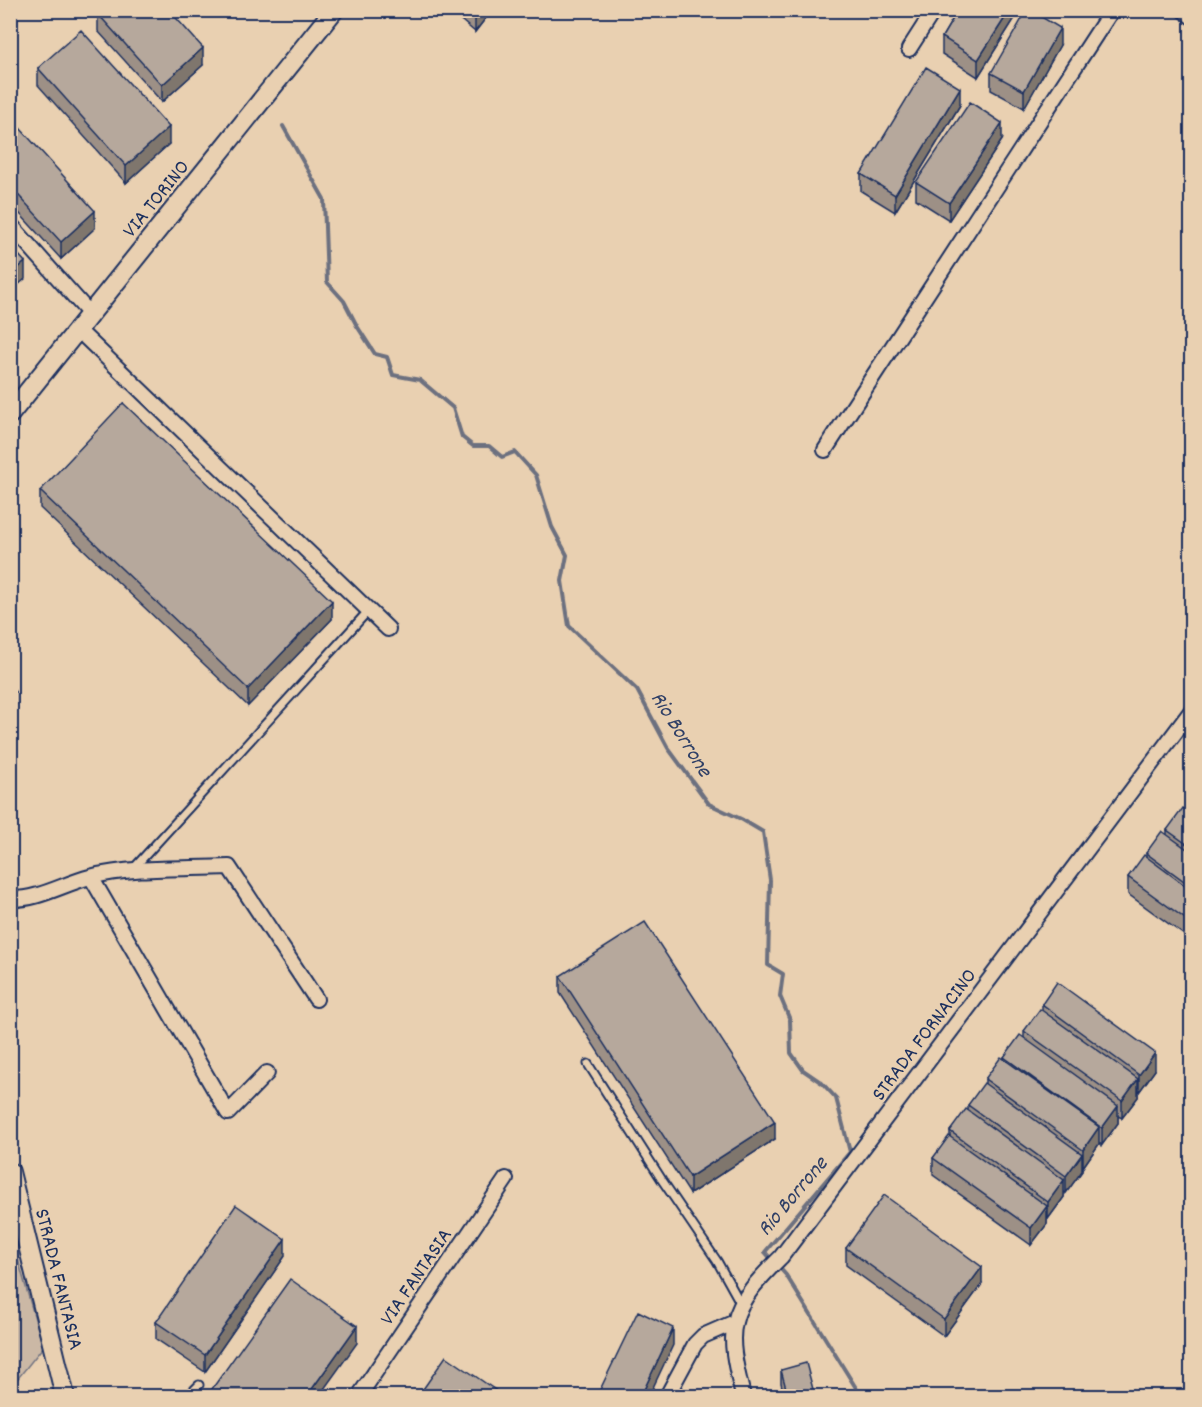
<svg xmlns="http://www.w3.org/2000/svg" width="1202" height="1407" font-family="Dekko,sans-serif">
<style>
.green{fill:#cbb8a5;stroke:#737482;stroke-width:1.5}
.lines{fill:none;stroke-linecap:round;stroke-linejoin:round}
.stream{stroke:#6c6f7f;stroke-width:4}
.lane-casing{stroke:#1b2f5e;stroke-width:11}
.street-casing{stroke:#1b2f5e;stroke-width:18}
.secondary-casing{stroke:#1b2f5e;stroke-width:22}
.lane{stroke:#e9d0b1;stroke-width:7}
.street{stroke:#e9d0b1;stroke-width:14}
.secondary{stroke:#e9d0b1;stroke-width:18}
.wall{fill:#9d9086;stroke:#1b2f5e;stroke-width:1.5}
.shaded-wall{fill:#7f766d;stroke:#1b2f5e;stroke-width:1.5}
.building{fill:#b6a89c;stroke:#1b2f5e;stroke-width:1.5}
.labels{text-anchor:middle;stroke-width:5;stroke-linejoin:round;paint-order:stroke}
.street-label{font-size:21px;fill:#1b2f5e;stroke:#e9d0b1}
.water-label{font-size:22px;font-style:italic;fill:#2f3f66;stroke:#e9d0b1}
</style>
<rect width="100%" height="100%" fill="#e9d0b1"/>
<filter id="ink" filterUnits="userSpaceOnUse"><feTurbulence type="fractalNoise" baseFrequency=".0167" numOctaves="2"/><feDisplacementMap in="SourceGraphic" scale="12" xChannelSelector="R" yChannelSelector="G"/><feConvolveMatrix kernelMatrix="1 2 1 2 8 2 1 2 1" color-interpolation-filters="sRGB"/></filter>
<g filter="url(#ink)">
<!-- green -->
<path class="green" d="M11 1235 43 1347 11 1387H10Z"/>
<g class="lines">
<!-- stream -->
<path class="stream" d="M283 126 324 199 327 282 344 301 357 326 375 354 387 357 393 375 420 380 453 408 462 437 473 446H489L502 457 515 452 536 475 552 527 567 555 562 581 569 626 637 690 668 748 709 804 741 819 763 832 770 880 768 965 783 974 780 996 790 1020 791 1053 803 1070 822 1083 836 1098 850 1152 765 1252 772 1260
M777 1265 786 1275 861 1396"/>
<defs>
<path id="lane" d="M133 869 370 609
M588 1064 662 1180 717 1261 741 1304
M188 1396 199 1385"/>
<path id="street" d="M1183 10 1192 17
M909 49 934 10
M10 224 90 314
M78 330 388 629
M825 450 1112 10
M91 877 228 1113 267 1073
M10 899C38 900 63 884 90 877 134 866 183 869 229 867L316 999
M359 1396 506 1179
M667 1396 695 1344 703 1336 735 1322
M743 1396C738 1374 729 1345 735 1322 740 1297 764 1274 781 1257L1192 710"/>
<path id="secondary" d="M10 414 334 10
M10 1172 65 1396"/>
</defs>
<!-- lane casing -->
<use href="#lane" class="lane-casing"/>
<!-- street casing -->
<use href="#street" class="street-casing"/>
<!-- secondary casing -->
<use href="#secondary" class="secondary-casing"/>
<!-- lane -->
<use href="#lane" class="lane"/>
<!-- street -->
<use href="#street" class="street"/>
<!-- secondary -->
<use href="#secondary" class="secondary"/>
</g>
<!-- wall -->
<path class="wall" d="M449 10H492L475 32Z
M958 10H1020L978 77 942 54V37Z
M98 14 203 65 162 102 98 31Z
M1060 45 1024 108 991 90V73Z
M38 68 169 144 126 183 38 85Z
M960 105 895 212 861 191V174Z
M10 117 95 228 61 259 10 203Z
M1002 140 949 220 916 199V182Z
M40 491 332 619 248 706 40 508Z
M1191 796V940L1128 894V877L1146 857V853L1167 834V830L1186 810V804Z
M560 976 775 1139 690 1194 560 993Z
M1042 1004 1155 1070 1139 1092 1138 1091V1097L1122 1118 1118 1116V1123L1102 1145 1099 1143V1144L1083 1167 1082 1165V1171L1066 1193 1064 1192V1197L1048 1219 1047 1218V1224L1031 1245 933 1175V1158L950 1137V1131L968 1110V1105L985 1085V1079L1004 1059V1057L1024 1038V1031L1042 1010Z
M846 1248 982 1284 944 1336 846 1265Z
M285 1256 205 1372 156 1339V1322Z
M781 1370 814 1396H784L781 1383Z"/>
<!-- shaded-wall -->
<path class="shaded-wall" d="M478 10H492L475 32V15Z
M1010 10H1020L978 77V60Z
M1060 28V45L1024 108V91Z
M203 48V65L162 102V85Z
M960 88V105L895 212V195Z
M1002 123V140L949 220V203Z
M169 127V144L126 183V166Z
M95 211V228L61 259V242Z
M25 262V279L10 292V275Z
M332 601V619L248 706V689Z
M15 692V705L10 708V695Z
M1155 1053V1070L1139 1092V1075Z
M1138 1079V1097L1122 1118V1101Z
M1118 1106V1123L1102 1145V1128Z
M775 1122V1139L690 1194V1177Z
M1099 1127V1144L1083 1167V1150Z
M1082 1154V1171L1066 1193V1176Z
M1064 1180V1197L1048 1219V1202Z
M1047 1206V1224L1031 1245V1228Z
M285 1239V1256L205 1372V1355Z
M982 1267V1284L944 1336V1319Z
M357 1326V1343L319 1396H307Z
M673 1328V1345L649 1396H641Z
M814 1393V1396H803Z"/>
<!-- building -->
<path class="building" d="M102 10H169L203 48 162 85 98 14Z
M469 10H478L475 15Z
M958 10H1010L978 60 942 37Z
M1027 10H1030L1060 28 1024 91 991 73Z
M81 30 169 127 126 166 38 68Z
M926 67 960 88 895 195 861 174Z
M970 102 1002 123 949 203 916 182Z
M10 117 95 211 61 242 10 186Z
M10 245 25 262 10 275Z
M123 403 332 601 248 689 40 491Z
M10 684 15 692 10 695Z
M1191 796V808L1186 804Z
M1183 808 1191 814V847L1167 830Z
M1162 831 1191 852V886L1146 853Z
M1144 855 1191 890V923L1128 877Z
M645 922 775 1122 690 1177 560 976Z
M1057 982 1155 1053 1139 1075 1042 1004Z
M1040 1009 1138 1079 1122 1101 1024 1031Z
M1020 1035 1118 1106 1102 1128 1004 1057Z
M1001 1057 1099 1127 1083 1150 985 1079Z
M984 1083 1082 1154 1066 1176 968 1105Z
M966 1109 1064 1180 1048 1202 950 1131Z
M949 1136 1047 1206 1031 1228 933 1158Z
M884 1195 982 1267 944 1319 846 1248Z
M236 1205 285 1239 205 1355 156 1322Z
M290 1279 357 1326 307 1396H207Z
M638 1311 673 1328 641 1396H597Z
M446 1356 504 1396H421L419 1395Z
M806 1363 814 1393 803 1396H788L781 1370Z"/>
</g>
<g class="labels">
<!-- street labels -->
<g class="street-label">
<text transform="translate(155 198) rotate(-51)" y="7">VIA TORINO</text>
<text transform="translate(923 1034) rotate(-53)" y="7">STRADA FORNACINO</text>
<text transform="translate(415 1276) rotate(-56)" y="7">VIA FANTASIA</text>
<text transform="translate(60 1279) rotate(76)" y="7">STRADA FANTASIA</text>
</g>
<!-- water labels -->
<g class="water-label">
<text transform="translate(683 733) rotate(58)" y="8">Rio Borrone</text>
<text transform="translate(791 1195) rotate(-50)" y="8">Rio Borrone</text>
</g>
</g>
<!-- margin -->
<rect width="1202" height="1407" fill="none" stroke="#e9d0b1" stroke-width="36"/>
<rect x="18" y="18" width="1166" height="1371" fill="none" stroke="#1b2f5e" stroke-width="2" filter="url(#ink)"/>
</svg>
